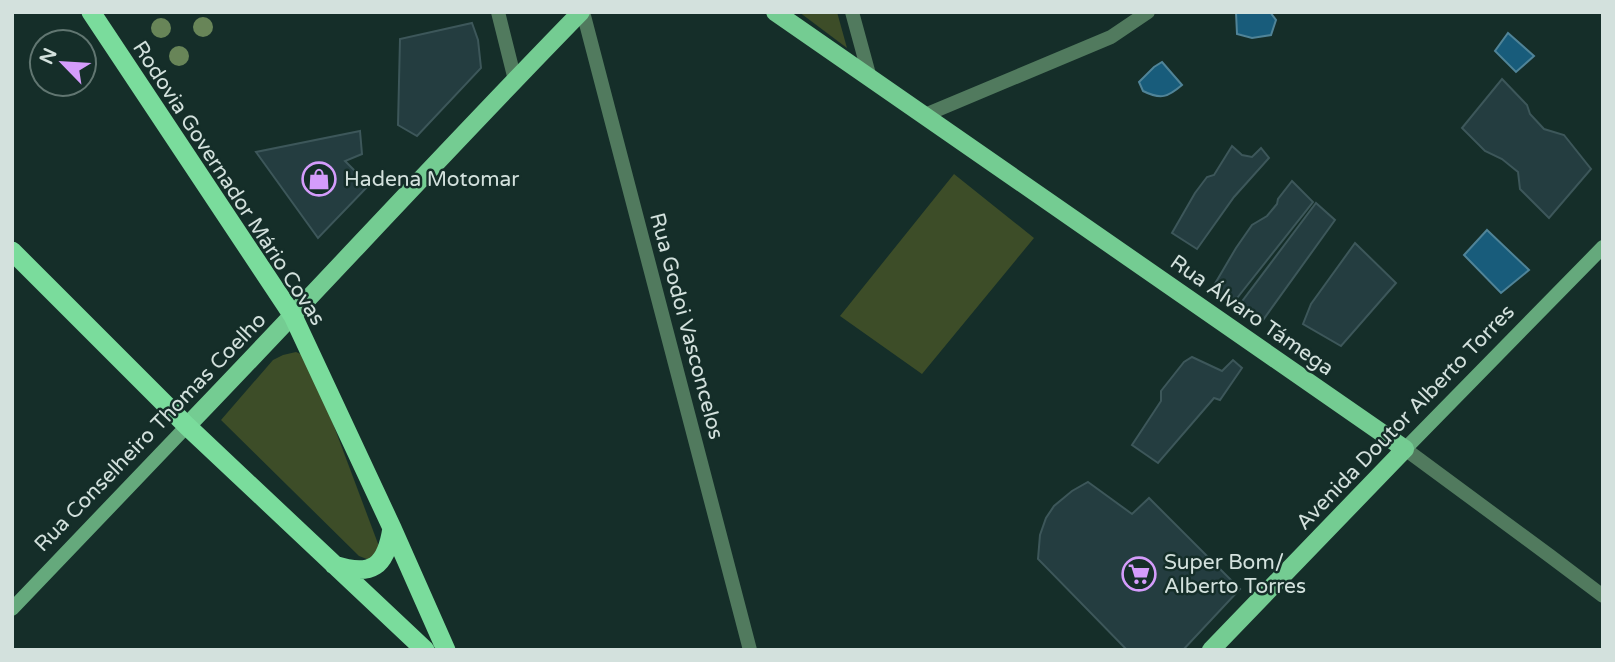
<svg xmlns="http://www.w3.org/2000/svg" width="1615" height="662" font-family="'Varela Round',sans-serif">
<style>
.green{fill:#3d4d28}
.water{fill:#185c7b;stroke:#508498;stroke-width:2}
.building{fill:#243d40;stroke:#3d575a;stroke-width:2}
.lines{fill:none;stroke-linecap:round;stroke-linejoin:round}
.minor{stroke:#517a5e;stroke-width:14}
.secondary{stroke:#65a97c;stroke-width:14}
.primary{stroke:#74cc92;stroke-width:18}
.trunk{stroke:#7adc9c;stroke-width:19}
.tree{fill:#688558}
.labels{text-anchor:middle;stroke-width:5;stroke-linejoin:round;paint-order:stroke}
.poi-label{font-size:21px;fill:#d3e1dd;stroke:#152e29;text-anchor:start}
.street-label{font-size:21px;fill:#d3e1dd;stroke:#152e29}
</style>
<rect width="100%" height="100%" fill="#152e29"/>
<!-- green -->
<path class="green" d="M799 12H837L847 48Z
M954 174 1034 238 922 374 840 316Z
M296 352 308 357 380 549 372 561 359 556 221 420 273 360 283 355Z"/>
<!-- water -->
<path class="water" d="M1236 12H1270L1276 20 1271 35 1252 38 1237 34Z
M1508 33 1534 56 1516 72 1495 51Z
M1162 62 1182 85C1168 97 1161 100 1143 91L1139 82 1154 67Z
M1487 230 1529 270 1501 293 1464 255Z"/>
<!-- building -->
<path class="building" d="M472 23 478 40 481 68 417 136 398 125 400 39Z
M1502 79 1527 105 1530 114 1544 129 1564 135 1591 169 1549 218 1520 189 1518 172 1502 159 1485 151 1462 128Z
M360 131 362 154 345 161 369 185 318 238 256 152Z
M1232 146 1242 155 1252 157 1261 148 1269 158 1234 197 1197 249 1172 233 1195 193 1207 177 1214 175Z
M1292 181 1313 202 1234 302 1213 287 1236 248 1252 225 1267 216 1277 204 1278 199Z
M1316 203 1335 220 1263 320 1240 304Z
M1355 243 1396 283 1341 346 1303 324 1311 304Z
M1192 357 1222 371 1233 360 1242 368 1220 400 1214 398 1158 463 1132 445 1161 401V391L1184 362Z
M1088 482 1132 514 1149 498 1240 589 1183 650H1127L1038 559 1040 535 1046 518 1054 506 1072 491Z"/>
<g class="lines">
<!-- minor -->
<path class="minor" d="M498 12 515 80
M583 12 750 650
M852 12 870 78
M925 115 1111 37 1148 12
M1405 449 1550 556 1603 596"/>
<!-- secondary -->
<path class="secondary" d="M1405 449 1603 247
M12 609 187 426"/>
<!-- primary -->
<path class="primary" d="M775 12 1405 449 1211 650
M187 426C319 289 448 148 581 12"/>
<!-- trunk -->
<path class="trunk" d="M91 12 293 316 392 528 446 650
M12 251 187 426 425 650
M334 565C372 577 386 567 392 528"/>
</g>
<!-- trees -->
<g class="tree">
<circle cx="203" cy="27" r="10"/>
<circle cx="161" cy="28" r="10"/>
<circle cx="179" cy="56" r="10"/>
</g>
<!-- icons -->
<defs>
<symbol id="shop-ring" viewBox="-11 -11 22 22"><circle r="9.5" fill="#152e29" stroke="#d49cfb" stroke-width="1.5"/><path d="M-5-2.5h2.3a2.7 3.5 0 0 1 5.4 0H5L5.5 6h-11ZM-1.5-2.5h3a1.5 2.3 0 0 0-3 0Z" fill="#d49cfb"/></symbol>
<symbol id="supermarket-ring" viewBox="-11 -11 22 22"><circle r="9.5" fill="#152e29" stroke="#d49cfb" stroke-width="1.5"/><path d="M-6-5.5h2.5l.6 2H6L4.5 2H-2.5L-4.4-4H-6ZM-1.5 3.2a1.3 1.3 0 1 0 .1 0ZM3 3.2a1.3 1.3 0 1 0 .1 0Z" fill="#d49cfb"/></symbol>
</defs>
<g fill-rule="evenodd">
<use href="#shop-ring" x="300" y="160" width="38" height="38"/>
<use href="#supermarket-ring" x="1120" y="555" width="38" height="38"/>
</g>
<g class="labels">
<!-- poi labels -->
<g class="poi-label">
<text x="344" y="186">Hadena Motomar</text>
<text x="1164" y="569">Super Bom/<tspan x="1164" dy="24">Alberto Torres</tspan></text>
</g>
<!-- street labels -->
<g class="street-label">
<text transform="translate(229 183) rotate(57)" y="7">Rodovia Governador Mário Covas</text>
<text transform="translate(1252 315) rotate(35)" y="7">Rua Álvaro Támega</text>
<text transform="translate(687 326) rotate(75)" y="7">Rua Godoi Vasconcelos</text>
<text transform="translate(1405 417) rotate(-46)" y="7">Avenida Doutor Alberto Torres</text>
<text transform="translate(150 432) rotate(-46)" y="7">Rua Conselheiro Thomas Coelho</text>
</g>
</g>
<!-- border -->
<rect width="1615" height="662" fill="none" stroke="#d3e1dd" stroke-width="28"/>
<!-- north arrow -->
<g transform="translate(63 63) rotate(295)"><circle r="33" fill="#152e29" stroke="#617671" stroke-width="2"/>
<path d="M0-5L12 26L0 18L-12 26Z" fill="#d49cfb"/>
<text y="-10" font-size="19" font-weight="bold" text-anchor="middle" fill="#d3e1dd">N</text>
</g>
</svg>
